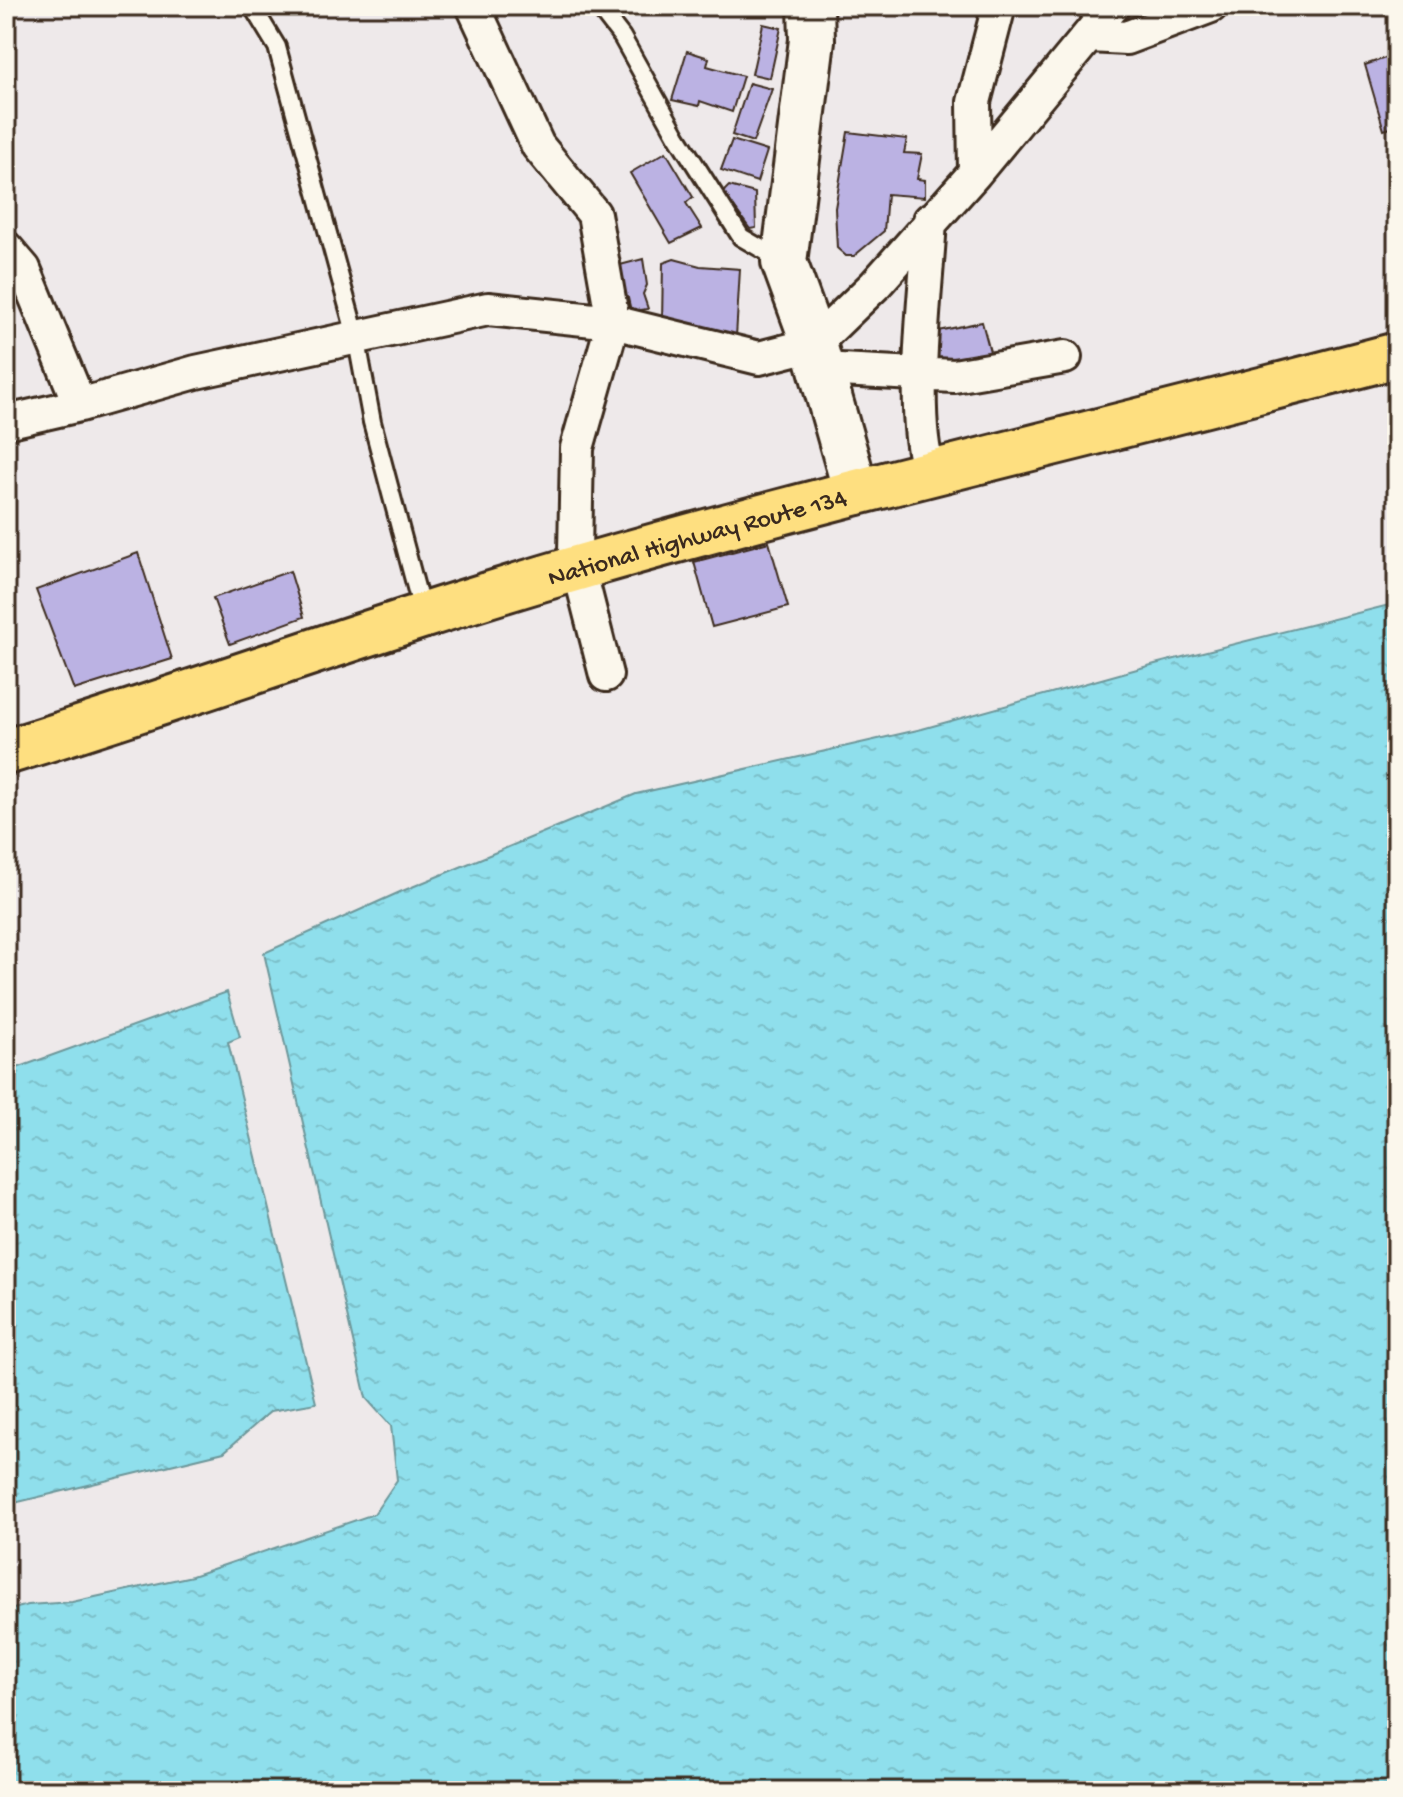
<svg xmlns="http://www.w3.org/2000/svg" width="1403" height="1797" font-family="'Gochi Hand',sans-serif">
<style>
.water{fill:url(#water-ripples);stroke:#6d979a;stroke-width:2}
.building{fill:#bbb2e3;stroke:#3b2a1e;stroke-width:2}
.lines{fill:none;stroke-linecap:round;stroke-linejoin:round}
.lane-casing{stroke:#3b2a1e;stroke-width:22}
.street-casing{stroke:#3b2a1e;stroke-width:38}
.secondary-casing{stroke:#3b2a1e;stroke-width:50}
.highway-casing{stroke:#3b2a1e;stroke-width:50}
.lane{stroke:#fbf7ec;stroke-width:16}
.street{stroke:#fbf7ec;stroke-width:32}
.secondary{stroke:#fbf7ec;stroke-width:44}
.highway{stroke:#fedf80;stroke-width:44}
.labels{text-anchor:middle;stroke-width:7;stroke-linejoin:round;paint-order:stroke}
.street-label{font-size:26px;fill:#3b2a1e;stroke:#fbf7ec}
</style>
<defs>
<pattern id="water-ripples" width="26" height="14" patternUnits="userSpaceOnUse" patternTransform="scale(2)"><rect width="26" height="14" fill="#8fdfec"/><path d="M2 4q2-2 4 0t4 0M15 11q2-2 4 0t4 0" fill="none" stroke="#7cc0ca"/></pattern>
</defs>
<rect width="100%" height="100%" fill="#eee9ea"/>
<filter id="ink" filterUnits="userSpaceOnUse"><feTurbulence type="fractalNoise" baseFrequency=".0125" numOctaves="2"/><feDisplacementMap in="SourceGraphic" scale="16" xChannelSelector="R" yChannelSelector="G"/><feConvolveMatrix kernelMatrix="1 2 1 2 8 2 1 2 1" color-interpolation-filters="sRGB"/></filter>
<g filter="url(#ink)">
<!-- water -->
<path class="water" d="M1397 603V1791H6V1611L28 1605 72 1602 192 1576 374 1514 397 1480 391 1426 366 1398 264 953 400 892 636 794 922 729 1155 664Z
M227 992 240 1037 228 1042 316 1403 271 1411 224 1452 6 1505V1072Z"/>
<!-- building -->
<path class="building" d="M763 24 781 28 770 78 752 74Z
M687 51 709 58 707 66 743 76 732 112 700 101 699 106 672 100Z
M1397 54V126L1384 130 1365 65Z
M749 83 772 89 753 142 732 135Z
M848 132 907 139 904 153 922 154 917 179 925 180V197L887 194 884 231 854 256H846L837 248 835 208Z
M732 140 767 151 757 182 721 170Z
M666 152 693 197 686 203 702 228 671 243 630 173Z
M729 186 755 193 756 228 750 229 723 192Z
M643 259 647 285 643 294 648 309 631 311 628 298H621L620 265Z
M674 259 700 266 740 269 736 337 662 324 663 263Z
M982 322 992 359 938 361 933 332Z
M769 542 788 607 712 627 694 562Z
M138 553 172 659 74 690 36 590Z
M290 571 304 617 230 644 213 598Z"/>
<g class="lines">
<defs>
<path id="lane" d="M252 6 277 47 356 336 372 422 423 614
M598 6 622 37 677 136 741 237 781 260"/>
<path id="street" d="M473 6 538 146 594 214 613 322 577 448 575 553 606 675
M1090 36 1126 38 1211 6
M975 173 974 102 999 6
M6 248 24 269 80 405
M821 369 954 376 1065 357
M6 422 80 405 196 372 488 309 613 322 759 358 814 344 875 285 975 173 1113 6
M929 471C909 416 927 283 930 220"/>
<path id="secondary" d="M811 6 812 40 784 262 814 344 856 492"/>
<g id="highway">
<path id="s1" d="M6 752C198 693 387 623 581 567 851 489 1125 427 1397 355"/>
</g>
</defs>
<!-- lane casing -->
<use href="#lane" class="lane-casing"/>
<!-- street casing -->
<use href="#street" class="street-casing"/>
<!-- secondary casing -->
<use href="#secondary" class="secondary-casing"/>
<!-- highway casing -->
<use href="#highway" class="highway-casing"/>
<!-- lane -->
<use href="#lane" class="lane"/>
<!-- street -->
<use href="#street" class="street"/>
<!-- secondary -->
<use href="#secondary" class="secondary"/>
<!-- highway -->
<use href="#highway" class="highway"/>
</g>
</g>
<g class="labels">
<!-- street labels -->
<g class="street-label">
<text dy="9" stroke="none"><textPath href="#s1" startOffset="724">National Highway Route 134</textPath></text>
</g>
</g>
<!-- margin -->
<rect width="1403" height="1797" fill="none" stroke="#fbf7ec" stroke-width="32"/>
<rect x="16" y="16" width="1371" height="1765" fill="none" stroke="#3b2a1e" stroke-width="3" filter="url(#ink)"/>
</svg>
